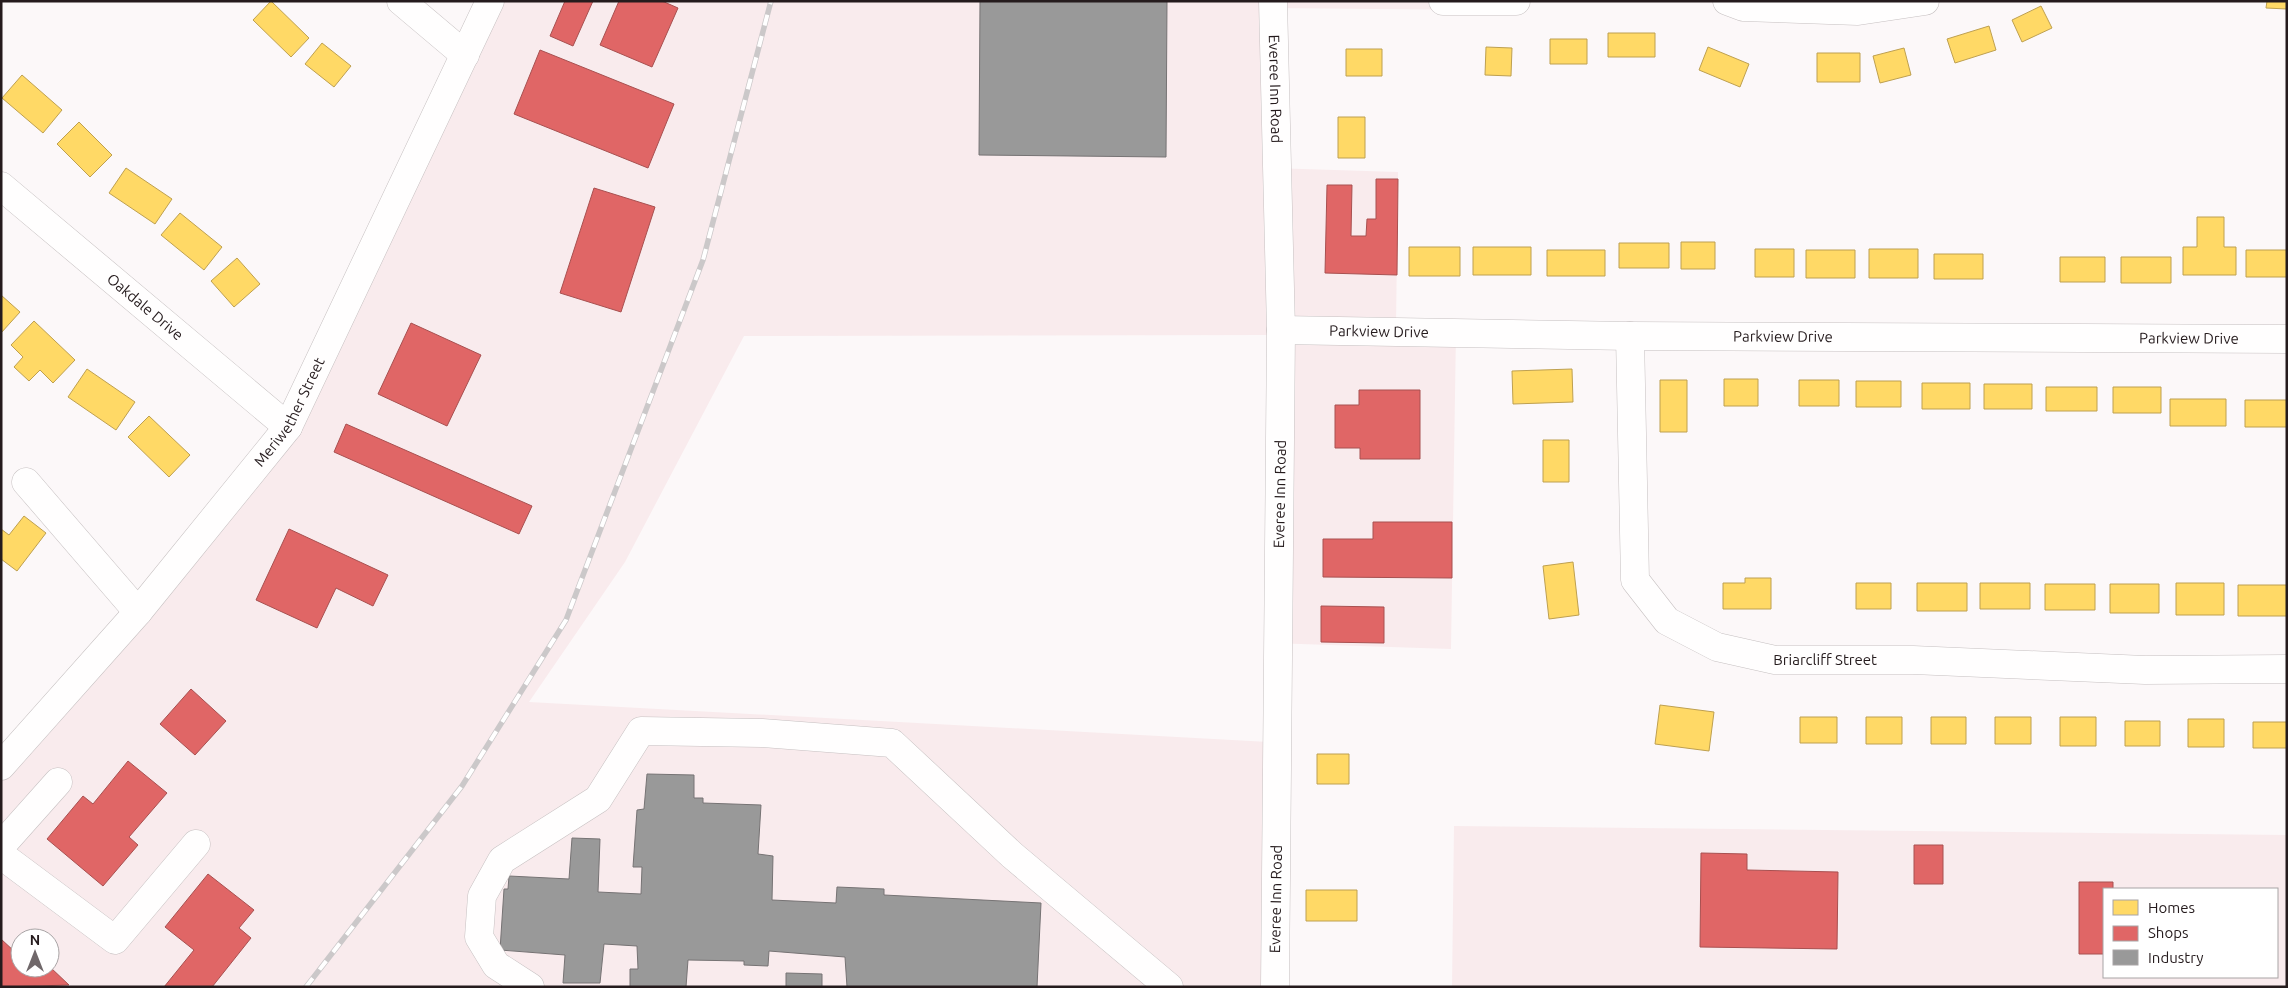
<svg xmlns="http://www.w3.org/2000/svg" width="2288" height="988" font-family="Ubuntu,sans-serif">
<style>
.built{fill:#f9ebed;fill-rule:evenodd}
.homes{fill:#ffd966;stroke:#bea050}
.shops{fill:#e06666;stroke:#a85050}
.industry{fill:#999;stroke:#767374}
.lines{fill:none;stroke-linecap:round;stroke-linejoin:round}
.minor-casing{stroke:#c6c0c1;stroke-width:29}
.minor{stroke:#fffefe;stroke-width:28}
.rail-casing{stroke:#cbc8c9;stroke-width:5.5}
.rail{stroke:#fff;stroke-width:4;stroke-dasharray:11;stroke-linecap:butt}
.labels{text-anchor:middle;stroke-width:5;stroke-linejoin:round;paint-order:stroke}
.street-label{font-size:15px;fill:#251b1d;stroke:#fff}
</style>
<rect width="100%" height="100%" fill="#fcf8f9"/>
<!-- built -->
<path class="built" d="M487 1H1478V10L1271 8V168L1398 172 1396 327 1456 332 1451 649 1269 643 1270 335 744 336 625 562 529 702 1269 742 1262 987H1V773L244 485ZM20 938H50V968H20Z
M1454 826 2287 835V987H1452ZM2104 889H2277V977H2104Z"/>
<!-- homes -->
<path class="homes" d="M271 1 309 38 291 57 253 20Z
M2267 1H2287V9L2266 8Z
M2041 6 2052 28 2022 42 2012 20Z
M1989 26 1996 50 1955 63 1947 39Z
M1608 33H1655V57H1608Z
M1550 39H1587V64H1550Z
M322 43 351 66 334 87 305 64Z
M1486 47 1512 48 1511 76 1485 75Z
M1708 47 1749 64 1740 87 1699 70Z
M1904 48 1911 75 1880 83 1873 56Z
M1346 49H1382V76H1346Z
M1817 53H1860V82H1817Z
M22 75 62 110 43 133 2 98Z
M1338 117H1365V158H1338Z
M79 122 112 155 90 177 57 144Z
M126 168 172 199 155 224 109 193Z
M180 213 222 247 204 270 161 235Z
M2197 217H2224V247H2236V275H2183V247H2197Z
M1681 242H1715V269H1681Z
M1619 243H1669V268H1619Z
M1409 247H1460V276H1409Z
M1473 247H1531V275H1473Z
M1755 249H1794V277H1755Z
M1869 249H1918V278H1869Z
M1547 250H1605V276H1547Z
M1806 250H1855V278H1806Z
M2246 250H2287V277H2246Z
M1934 254H1983V279H1934Z
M2060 257H2105V282H2060Z
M2121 257H2171V283H2121Z
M237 258 260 284 234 307 211 281Z
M1 295 20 312 1 333Z
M34 321 75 360 53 383 40 370 29 381 14 367 23 357 11 345Z
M87 369 135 402 116 430 68 397Z
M1572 369 1573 402 1513 404 1512 371Z
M1724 379H1758V406H1724Z
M1660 380H1687V432H1660Z
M1799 380H1839V406H1799Z
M1856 381H1901V407H1856Z
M1922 383H1970V409H1922Z
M1984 384H2032V409H1984Z
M2046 387H2097V411H2046Z
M2113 387H2161V413H2113Z
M2170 399H2226V426H2170Z
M2245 400H2287V427H2245Z
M149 416 190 455 169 477 128 437Z
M1543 440H1569V482H1543Z
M24 516 46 533 17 571 1 559V529L9 535Z
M1573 562 1579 615 1549 619 1543 566Z
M1745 578H1771V609H1723V583H1745Z
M1856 583H1891V609H1856Z
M1917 583H1967V611H1917Z
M1980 583H2030V609H1980Z
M2176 583H2224V615H2176Z
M2045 584H2095V610H2045Z
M2110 584H2159V613H2110Z
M2238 585H2287V616H2238Z
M1660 705 1714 712 1709 751 1655 744Z
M1800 717H1837V743H1800Z
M1866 717H1902V744H1866Z
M1931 717H1966V744H1931Z
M1995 717H2031V744H1995Z
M2060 717H2096V746H2060Z
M2188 719H2224V747H2188Z
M2125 721H2160V746H2125Z
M2253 722H2287V748H2253Z
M1317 754H1349V784H1317Z
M1306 890H1357V921H1306Z"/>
<!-- shops -->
<path class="shops" d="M565 1H593L573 46 550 36Z
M619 1H662L678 8 652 67 600 45Z
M540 50 674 104 648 168 514 114Z
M1376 179H1398L1397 275 1325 273 1327 185H1352L1351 236H1366L1367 219H1376Z
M594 188 655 207 621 312 560 293Z
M411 323 481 355 447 426 378 394Z
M1359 390H1420V459H1360V448H1335V405H1359Z
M346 424 532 506 519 534 334 452Z
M1373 522H1452V578L1323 577V539H1373Z
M289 529 388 575 373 606 336 588 317 628 256 600Z
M1321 606 1384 607V643L1321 642Z
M191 689 226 721 195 755 160 724Z
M128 761 167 793 129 837 138 845 103 886 47 839 83 796 93 804Z
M1914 845H1943V884H1914Z
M1701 853 1747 854V870L1838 872 1837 949 1700 947Z
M208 874 254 910 239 928 251 938 212 987H164L194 950 165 927Z
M2079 882H2113V889H2104V954H2079Z
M1 939 15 952 20 947V968L50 967 69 985 1 987Z"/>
<!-- industry -->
<path class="industry" d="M980 1H1167L1166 157 979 155Z
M647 774 694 775V798H703V803L761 805 758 854 773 856 772 900 836 903 837 887 884 889V895L1041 903 1037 987H847L845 957 769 951 768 966 744 965V961L688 960 686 987H630V969H638L637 946 604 944 600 983H563L565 955 500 950 504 889H508L509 876 569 879 572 838 600 839 598 892 641 894 642 867H633L637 810 644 809Z
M786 973 822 974V987H786Z"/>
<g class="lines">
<defs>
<g id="minor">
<path d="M401 1 465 55"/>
<path id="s1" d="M1273 1 1281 330 1275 987"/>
<path d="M1443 1H1516"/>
<path d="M1727 1 1743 7 1858 11 1925 1"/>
<path id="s2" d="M1 186 288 427"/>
<path id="s3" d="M1281 330 1630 336 2287 339"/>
<path id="s4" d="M1630 336 1635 580 1667 621 1717 647 1775 660H1913L2145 670 2287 669"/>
<path d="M26 482 138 612"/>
<path id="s5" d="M1 766 138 612 288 427 490 1"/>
<path d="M1 846 58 782"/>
<path d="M1 855 115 940 196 844"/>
<path d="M530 987 496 965 479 937 482 896 502 860 598 799 641 731 762 733 892 743 1012 855 1169 987"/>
</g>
</defs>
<!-- minor casing -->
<use href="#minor" class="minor-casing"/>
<!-- minor -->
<use href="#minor" class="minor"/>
<defs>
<path id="rail" d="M306 987 462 786 566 620 703 260 771 1"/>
</defs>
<!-- rail casing -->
<use href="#rail" class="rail-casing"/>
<!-- rail -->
<use href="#rail" class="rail"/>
</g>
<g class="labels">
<!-- street labels -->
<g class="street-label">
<text dy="5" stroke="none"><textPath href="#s1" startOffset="88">Everee Inn Road</textPath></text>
<text dy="5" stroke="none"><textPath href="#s2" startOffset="188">Oakdale Drive</textPath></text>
<text dy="5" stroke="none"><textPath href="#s3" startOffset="98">Parkview Drive</textPath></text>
<text dy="5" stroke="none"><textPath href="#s3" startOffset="502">Parkview Drive</textPath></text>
<text dy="5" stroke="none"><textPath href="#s3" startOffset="908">Parkview Drive</textPath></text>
<text dy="5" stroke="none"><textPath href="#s5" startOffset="458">Meriwether Street</textPath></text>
<text transform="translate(1280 494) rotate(-89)" y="5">Everee Inn Road</text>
<text dy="5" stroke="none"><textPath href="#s4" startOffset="462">Briarcliff Street</textPath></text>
<text transform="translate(1276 899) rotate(-89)" y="5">Everee Inn Road</text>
</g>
</g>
<!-- border -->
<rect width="2288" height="988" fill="none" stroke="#251b1d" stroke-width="5"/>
<!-- legend -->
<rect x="2103" y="888" width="175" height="90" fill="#ffffff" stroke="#a8a4a5"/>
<rect x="2113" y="900" width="25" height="15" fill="#ffd966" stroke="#a8a4a5"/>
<text x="2148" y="913" font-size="15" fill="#251b1d">Homes</text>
<rect x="2113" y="926" width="25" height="15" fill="#e06666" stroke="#a8a4a5"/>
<text x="2148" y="938" font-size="15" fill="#251b1d">Shops</text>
<rect x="2113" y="950" width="25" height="15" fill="#999999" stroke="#a8a4a5"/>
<text x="2148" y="963" font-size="15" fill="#251b1d">Industry</text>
<!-- north arrow -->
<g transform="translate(35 953)"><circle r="24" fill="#ffffff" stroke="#a8a4a5"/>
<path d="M0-4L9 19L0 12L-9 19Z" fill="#70686a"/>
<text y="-8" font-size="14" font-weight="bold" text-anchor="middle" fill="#251b1d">N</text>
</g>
</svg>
